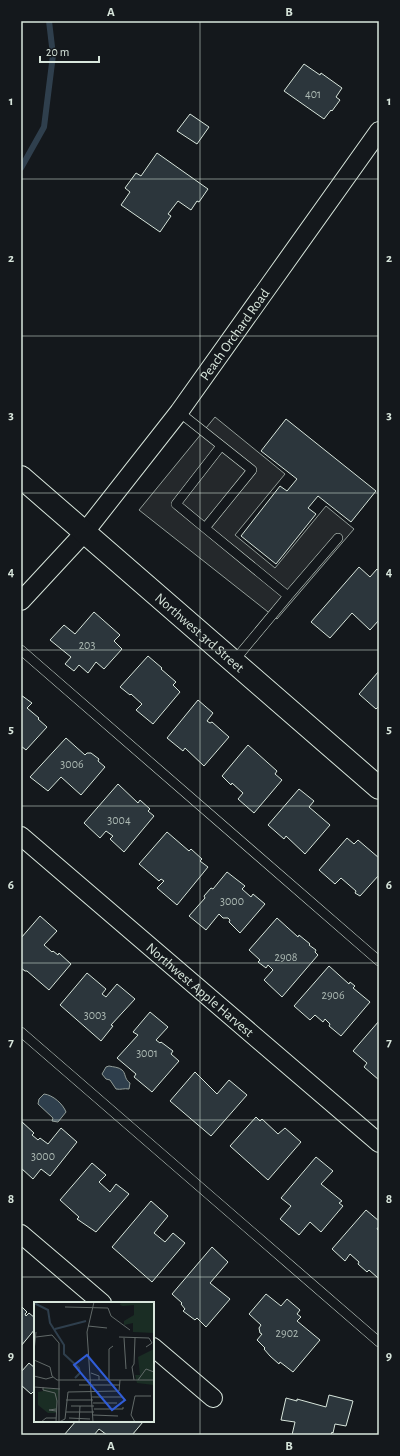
<svg xmlns="http://www.w3.org/2000/svg" width="400" height="1456" font-family="'Alegreya Sans',sans-serif">
<style>
.parking{fill:#24282b;stroke:#939e99}
.water{fill:#2f3f4d;stroke:#939e99}
.lines{fill:none;stroke-linecap:round;stroke-linejoin:round}
.stream{stroke:#2f3f4d;stroke-width:6}
.building{fill:#2c363c;stroke:#d8e6dc}
.lane-casing{stroke:#d8e6dc;stroke-width:10}
.street-casing{stroke:#d8e6dc;stroke-width:20}
.secondary-casing{stroke:#d8e6dc;stroke-width:24}
.lane{stroke:#14181c;stroke-width:9}
.street{stroke:#14181c;stroke-width:18}
.secondary{stroke:#14181c;stroke-width:22}
.grid{fill:none;stroke:#d8e6dc;stroke-width:1;stroke-opacity:0.55}
.labels{text-anchor:middle;stroke-width:3;stroke-linejoin:round;paint-order:stroke}
.number-label{font-size:12px;fill:#adbab4}
.street-label{font-size:14px;fill:#d8e6dc;stroke:#14181c}
.inset-river{fill:none;stroke:#2f3f4d;stroke-width:2}
.inset-road{fill:none;stroke:#626a69;stroke-width:1}
.view{fill:#305dd8;fill-opacity:0.15;stroke:#305dd8;stroke-width:2}
.inset-edge{fill:none;stroke:#d8e6dc;stroke-width:2}
.neatline{fill:none;stroke:#d8e6dc;stroke-width:1.5}
.grid-label{font-size:13px;text-anchor:middle;font-weight:bold;fill:#d8e6dc}
</style>
<rect width="100%" height="100%" fill="#14181c"/>
<!-- parking -->
<path class="parking" d="M215 417 285 474 235 535 275 568 326 506 354 529 277 619 139 510Z"/>
<!-- water -->
<path class="water" d="M109 1066C113 1067 119 1067 122 1070 126 1073 124 1079 130 1083L129 1089C124 1088 121 1090 116 1089L110 1080 106 1079 102 1074 106 1067Z
M44 1094C53 1095 63 1104 66 1112L58 1122 52 1121 53 1118 38 1104 39 1099Z"/>
<g class="lines">
<!-- stream -->
<path class="stream" d="M21 168 44 127 53 55 49 21"/>
</g>
<!-- building -->
<path class="building" d="M304 64 320 75 321 73 342 88 336 97 340 100 332 111 331 110 324 119 284 91Z
M190 114 209 127 197 144 177 131Z
M157 153 208 189 199 202 197 201 191 210 178 201 168 214 171 216 160 232 121 205 130 192 125 188 136 173 141 176Z
M286 419 376 491 351 522 318 496 308 508 316 514 276 564 241 536 280 486 287 491 297 479 261 451Z
M359 567 370 577 377 569 379 571V620L370 630 352 613 330 638 311 622Z
M94 612 120 635 114 641 122 649 104 669 96 662 88 673 79 665 74 671 65 664 71 657 50 640 64 625 75 634Z
M148 656 162 668 161 669 176 682 173 685 180 692 153 724 136 710 142 704 131 694 130 695 120 687Z
M379 671V706L376 709 359 694Z
M21 695 32 703 27 708 39 718 38 719 47 727 26 750 21 746Z
M198 700 213 713 207 721 210 723 212 722 229 737 204 766 185 748 183 751 167 738Z
M66 738 85 755 87 753H91L99 759 98 761 105 767 81 795 61 777 48 791 30 777Z
M248 745 277 771 275 774 282 780 254 813 238 799 243 793 232 783 231 785 222 776Z
M118 784 138 803 140 800 150 809 148 811 154 816 124 852 110 839 113 836 106 831 100 838 84 823Z
M299 789 314 801 309 807 330 825 305 854 286 836 284 839 268 825Z
M167 832 189 851 191 849 202 859 200 861 208 867 177 905 157 888 164 881 161 879 159 881 139 864Z
M347 838 354 844 358 840 379 858V875L360 896 355 893 356 891 341 878 335 884 319 870Z
M227 872 245 886 242 889 251 897 253 894 265 904 240 933 229 922 230 920 228 918H223L219 914 206 930 189 916 205 898 204 896 211 888 213 889Z
M40 916 57 931 44 945 52 952 53 951 58 955 59 953 71 964 49 990 27 971H25L21 968V938Z
M277 918 298 937 299 935 310 944 309 945 316 950 315 952 318 955 282 997 264 980 273 970 268 965 266 968 258 962 260 960 249 950Z
M329 966 349 984 350 982 355 986 353 988 370 1002 341 1036 329 1026 330 1024 325 1019 323 1022 315 1015 310 1020 294 1006Z
M87 973 106 989 102 994 106 997 117 984 135 999 111 1025 113 1026 101 1041 60 1005Z
M150 1012 168 1027 156 1040 160 1043 161 1042 173 1051 171 1054 179 1061 152 1092 134 1077 136 1074 117 1058 138 1035 133 1032Z
M379 1021V1080L364 1067 367 1063 353 1051Z
M195 1072 217 1094 229 1080 247 1095 211 1136 170 1101Z
M256 1117 260 1121 262 1119 278 1134 285 1128 301 1142 268 1180 230 1146Z
M21 1121 34 1133 32 1135 38 1140 40 1138 48 1144 61 1128 77 1142 50 1176 41 1169 33 1179 21 1168Z
M316 1157 333 1171 321 1184 342 1201 339 1203 343 1206 321 1232 310 1222 299 1235 280 1219 291 1206 281 1198Z
M92 1163 106 1175 99 1182 110 1192 116 1184 129 1194 96 1232 77 1219 79 1217 60 1200Z
M151 1201 168 1216 154 1233 165 1242 173 1233 185 1243 152 1282 112 1247Z
M366 1210 379 1221V1226L377 1229 379 1231V1276L378 1278 369 1270 367 1272 358 1264 359 1262 350 1254 345 1261 332 1249Z
M212 1247 228 1262 210 1283 230 1299 206 1327 197 1318 195 1320 183 1311 185 1309 181 1304 182 1303 172 1294Z
M266 1294 281 1306 287 1299 300 1310 297 1314 301 1317 297 1321 320 1340 293 1372 280 1362 279 1364 270 1356 264 1349 265 1348 257 1340 262 1334 260 1333 259 1328 261 1325 249 1314Z
M21 1306 27 1312 25 1314 26 1316 29 1313 35 1318V1329L21 1346Z
M29 1363 35 1368V1390L31 1394 21 1385V1372Z
M329 1395 353 1401 346 1426 335 1424 333 1433 332 1432 331 1435H292L295 1422 281 1420 286 1398 297 1401V1399L326 1407Z
M76 1421H142L143 1422 132 1435H107L99 1429 94 1435H64Z"/>
<g class="lines">
<defs>
<path id="lane" d="M179 412 252 470 205 528 288 596 234 661
M205 528 176 504 221 446
M288 596 338 538
M21 650 379 961
M21 1032 379 1342"/>
<g id="street">
<path id="s1" d="M21 601 84 533 179 412 379 131"/>
<path id="s2" d="M21 836 379 1143"/>
<path d="M21 1234 102 1303"/>
<path d="M153 1347 213 1398"/>
</g>
<g id="secondary">
<path id="s3" d="M21 477 379 788"/>
</g>
</defs>
<!-- lane casing -->
<use href="#lane" class="lane-casing"/>
<!-- street casing -->
<use href="#street" class="street-casing"/>
<!-- secondary casing -->
<use href="#secondary" class="secondary-casing"/>
<!-- lane -->
<use href="#lane" class="lane"/>
<!-- street -->
<use href="#street" class="street"/>
<!-- secondary -->
<use href="#secondary" class="secondary"/>
</g>
<!-- grid -->
<path class="grid" d="M200 21V1435M21 179H379M21 336H379M21 493H379M21 650H379M21 806H379M21 963H379M21 1120H379M21 1277H379"/>
<g class="labels">
<!-- number labels -->
<g class="number-label">
<text x="313" y="98">401</text>
<text x="87" y="649">203</text>
<text x="72" y="768">3006</text>
<text x="119" y="824">3004</text>
<text x="232" y="905">3000</text>
<text x="286" y="961">2908</text>
<text x="333" y="999">2906</text>
<text x="95" y="1019">3003</text>
<text x="147" y="1057">3001</text>
<text x="43" y="1160">3000</text>
<text x="287" y="1337">2902</text>
</g>
<!-- street labels -->
<g class="street-label">
<text dy="5" stroke="none"><textPath href="#s1" startOffset="342">Peach Orchard Road</textPath></text>
<text dy="5" stroke="none"><textPath href="#s3" startOffset="237">Northwest 3rd Street</textPath></text>
<text dy="5" stroke="none"><textPath href="#s2" startOffset="236">Northwest Apple Harvest</textPath></text>
</g>
</g>
<!-- overview -->
<g transform="translate(34 1302)">
<rect width="120" height="120" fill="#14181c"/>
<path d="M120 0V31L99 30V21L90 23V19L100 13V3L89 4 86 3 87 0ZM120 47V83L103 81 101 73H106L104 55ZM9 86 25 87 22 111H14L4 103V90L9 89Z" fill="#1a2d24"/>
<path class="inset-river" d="M0 1 14 8 16 21 30 43V52L45 66 46 71 41 76M21 27 52 19"/>
<path class="inset-road" d="M31 5 74 6 77 14 96 28M54 24 73 26M2 35 18 33 25 41V120M85 35 115 36 118 41 112 45M90 36 92 67M0 49 2 30M0 58 16 65 18 74 23 78H120M98 65 100 62 101 36M98 65 100 78M57 71 65 74V78M0 74 12 77 19 75M75 78V47L79 44M104 78 112 67 120 70M45 83H86M0 85 26 87M9 85V88L21 91 23 99M58 95H88M32 98H59M59 101H83M37 104H60M60 107H89V105M22 109 15 108 22 107M32 110H60M59 113 84 114M35 116 56 117M7 120 12 116H22M22 120 23 99M25 120 31 117 34 90 85 89 86 78M45 120 46 104M59 120 53 30 60 0M101 120 97 113 101 94H117"/>
<path class="view" d="M53 53 91 98 78 108 40 63Z"/>
<rect width="120" height="120" class="inset-edge"/>
</g>
<!-- border -->
<rect width="400" height="1456" fill="none" stroke="#14181c" stroke-width="44"/>
<!-- scale -->
<path d="M40 56v6h59v-6" fill="none" stroke="#d8e6dc" stroke-width="2"/>
<text x="46" y="56" font-size="12" fill="#d8e6dc" stroke="#14181c" stroke-width="3" paint-order="stroke">20 m</text>
<rect x="22" y="22" width="356" height="1412" class="neatline"/>
<g class="grid-label">
<text x="111" y="16">A</text>
<text x="289" y="16">B</text>
<text x="11" y="105">1</text>
<text x="389" y="105">1</text>
<text x="11" y="262">2</text>
<text x="389" y="262">2</text>
<text x="11" y="419">3</text>
<text x="389" y="419">3</text>
<text x="11" y="576">4</text>
<text x="389" y="576">4</text>
<text x="11" y="733">5</text>
<text x="389" y="733">5</text>
<text x="11" y="889">6</text>
<text x="389" y="889">6</text>
<text x="11" y="1046">7</text>
<text x="389" y="1046">7</text>
<text x="11" y="1203">8</text>
<text x="389" y="1203">8</text>
<text x="11" y="1360">9</text>
<text x="389" y="1360">9</text>
<text x="111" y="1450">A</text>
<text x="289" y="1450">B</text>
</g>
</svg>
